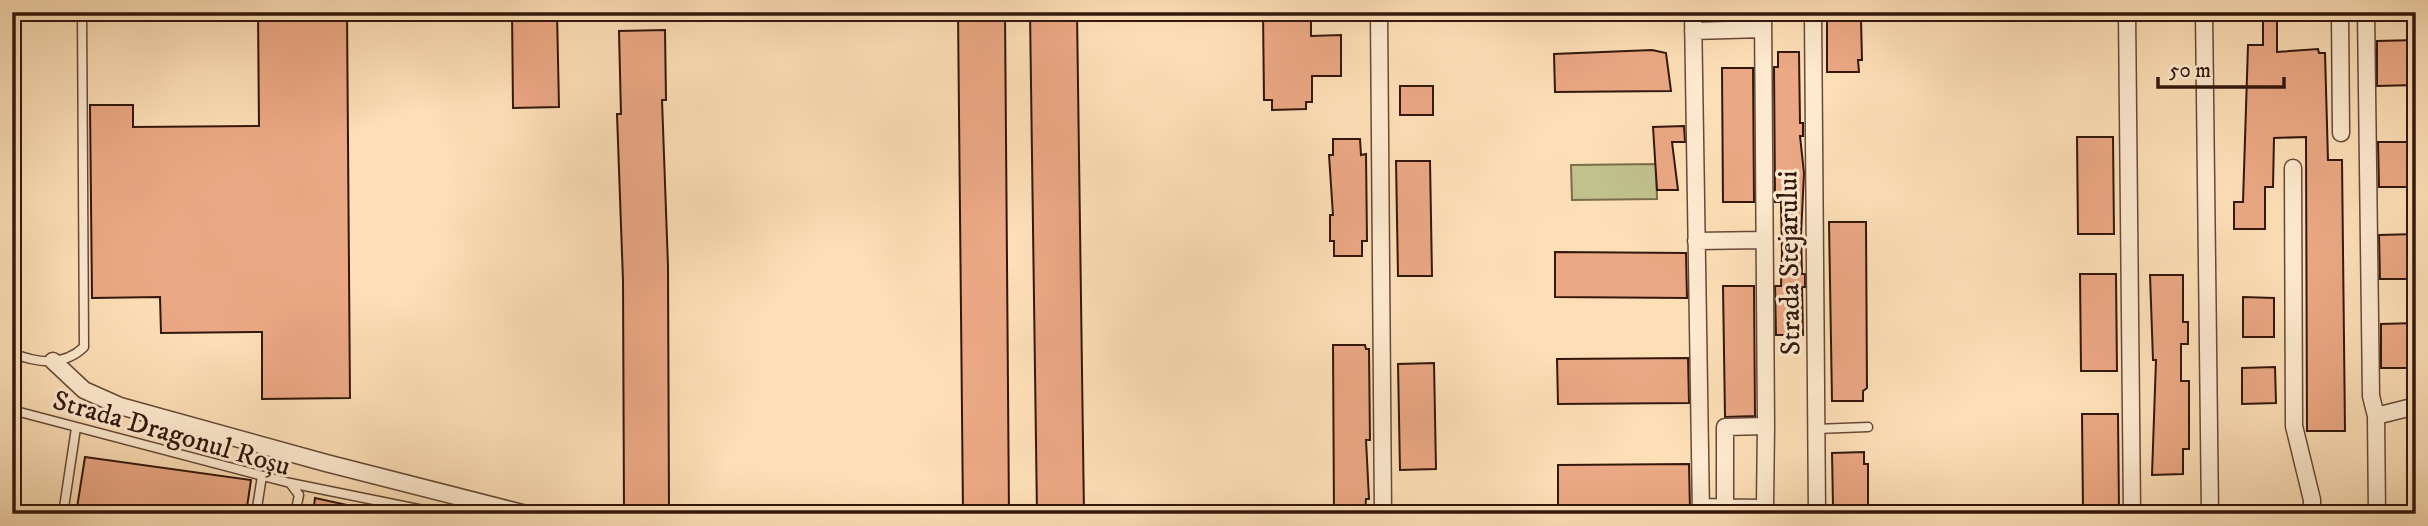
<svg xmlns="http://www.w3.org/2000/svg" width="2428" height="526" font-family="'IM FELL DW Pica',serif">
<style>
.green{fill:#c0c18d;stroke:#7a6c4c;stroke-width:2}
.building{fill:#eba884;stroke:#33170c;stroke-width:2}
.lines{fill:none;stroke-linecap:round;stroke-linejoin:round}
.lane-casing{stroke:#664937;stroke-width:11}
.street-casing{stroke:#664937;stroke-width:19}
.lane{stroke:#feead0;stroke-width:8}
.street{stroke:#feead0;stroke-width:16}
.labels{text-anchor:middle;stroke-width:6;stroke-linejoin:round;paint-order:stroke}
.street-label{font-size:28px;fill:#33170c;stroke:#feead0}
</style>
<rect width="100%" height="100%" fill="#fddfb7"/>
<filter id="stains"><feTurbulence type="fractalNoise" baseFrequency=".00286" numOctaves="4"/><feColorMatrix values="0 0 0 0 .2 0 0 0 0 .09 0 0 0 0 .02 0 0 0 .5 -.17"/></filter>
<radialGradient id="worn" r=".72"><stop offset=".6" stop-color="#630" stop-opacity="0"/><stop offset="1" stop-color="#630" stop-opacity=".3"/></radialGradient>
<!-- green -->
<path class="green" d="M1656 164 1657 199 1572 200 1571 165Z"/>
<!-- building -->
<path class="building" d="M258 12H347L350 398 262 399V332L161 333 160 297 92 298 90 105H133V127L259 126Z
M512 12H557L559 107 513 108Z
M958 12H1005L1009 514H963Z
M1030 12H1077L1084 514H1037Z
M1263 12H1311V36L1341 35V76H1312V102H1306V109L1272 110V100H1264Z
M1827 12H1858V19H1861L1862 60H1858L1859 72H1827Z
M2263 12H2277V52L2318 49 2319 53H2325L2328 160H2342L2345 431H2307L2306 137 2274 138 2273 187H2265V229H2234V202H2243L2248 45H2263Z
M665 30 666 100H662L668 266 669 510 624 511 623 281 617 114H621L619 31Z
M2416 40V85L2377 86V41Z
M1652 50 1666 53 1671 91 1555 92 1554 54Z
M1778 52H1799L1800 123H1803V136H1800L1804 173 1801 235 1802 274H1805V287H1802L1803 335H1776L1775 286H1781L1782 254 1781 202H1775L1774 67H1778Z
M1722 68H1753L1754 202H1723Z
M1400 86H1433V115H1400Z
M1684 126 1685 142H1672L1678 190H1657L1653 127Z
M2077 137H2113L2114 234H2078Z
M1333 139H1360L1361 155 1366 154 1367 241H1362V256H1334V241H1330V215H1333L1329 155H1333Z
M2378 142H2416V187H2379Z
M1396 161H1430L1432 276H1398Z
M1829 222H1866L1867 388 1863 391V401H1832Z
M2416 234V279H2380L2379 235Z
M1555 252 1686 253 1687 298 1555 297Z
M2080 274H2116L2117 371H2081Z
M2150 275H2183V322H2188V344H2181V381H2189V449H2183V474L2152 475 2156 360H2153Z
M1723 286H1754L1755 416 1725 417Z
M2243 297 2274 298V337H2243Z
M2416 323V368H2381V324Z
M1333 345H1365L1366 349H1369L1370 440H1366L1369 499H1366L1365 514H1334Z
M1688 358 1689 403 1558 404 1557 359Z
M1434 363 1436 469 1400 470 1398 364Z
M2275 367 2276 403 2242 404V368Z
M2082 414H2118L2119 511 2083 512Z
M1864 452V464H1868V514H1837V506H1833L1832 453Z
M85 457 251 480 246 514H76Z
M1689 464 1690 510 1558 512V465Z
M315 498 361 508V514H313Z"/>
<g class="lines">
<defs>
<path id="lane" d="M12 353C37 363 63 367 84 347L82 12
M12 410 290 483 299 495 295 514
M1816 429 1868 427
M290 483 443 514
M63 514 76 428
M256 514 262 476"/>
<path id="street" d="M1379 12 1383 514
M1693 12 1701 514
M1763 12 1766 426
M1813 12 1817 514
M2127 12 2132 514
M2204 12 2210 514
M2340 12 2341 133
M2366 12 2371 396 2376 416 2377 514
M1693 31 1763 29
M2293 168 2294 426 2312 500V514
M1696 241 1764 240
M53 361 84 390 120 406 326 463 526 514
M2376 416 2416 406
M1701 507 1760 508 1765 505 1766 426 1725 427V508"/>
</defs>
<!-- lane casing -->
<use href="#lane" class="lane-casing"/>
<!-- street casing -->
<use href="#street" class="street-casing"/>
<!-- lane -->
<use href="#lane" class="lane"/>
<!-- street -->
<use href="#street" class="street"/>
</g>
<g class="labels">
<!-- street labels -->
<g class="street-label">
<text transform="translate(1788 263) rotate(-91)" y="10">Strada Stejarului</text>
<text transform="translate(172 432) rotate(16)" y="10">Strada Dragonul Roșu</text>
</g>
</g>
<!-- margin -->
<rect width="2428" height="526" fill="none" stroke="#fddfb7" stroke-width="42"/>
<rect x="14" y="14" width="2400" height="498" fill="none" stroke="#33170c" stroke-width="3.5"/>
<rect x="21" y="21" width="2386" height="484" fill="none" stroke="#33170c" stroke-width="2"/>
<!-- scale -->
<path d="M2158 77v10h126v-10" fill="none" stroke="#33170c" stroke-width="3.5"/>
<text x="2169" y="77" font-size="21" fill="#33170c" stroke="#feead0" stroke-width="5" paint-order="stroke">50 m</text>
<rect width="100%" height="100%" filter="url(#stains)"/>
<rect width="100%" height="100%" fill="url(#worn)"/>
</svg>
